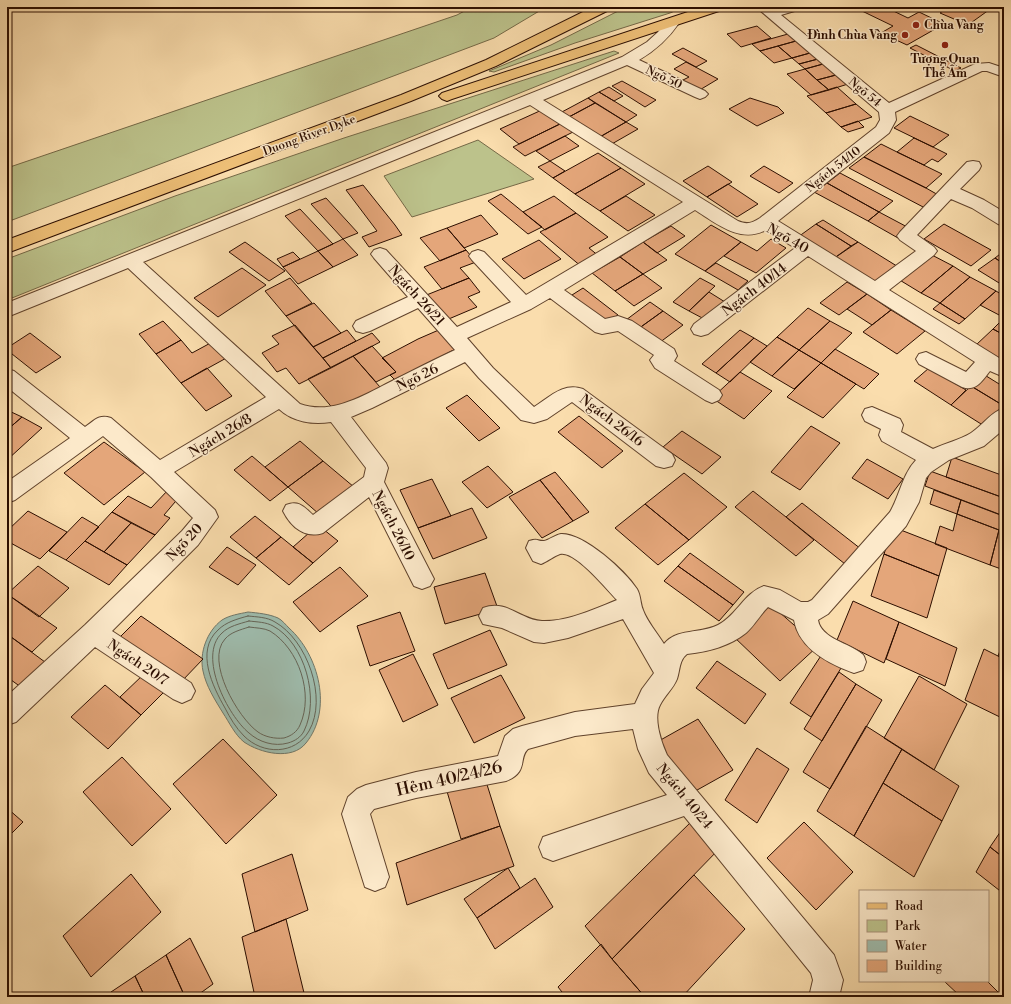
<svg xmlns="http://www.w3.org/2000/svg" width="1011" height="1004" font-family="'Libre Bodoni',serif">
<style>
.green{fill:#bcc28b;stroke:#746846}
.water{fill:#9ebbac;stroke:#707667}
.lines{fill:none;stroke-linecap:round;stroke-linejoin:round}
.shore{stroke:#656456;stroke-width:1}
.building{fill:#e4a67a;stroke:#2c0e00}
.minor-casing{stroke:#60422b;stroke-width:2}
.major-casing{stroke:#2c0e00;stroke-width:2}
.minor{fill:#fce9ca;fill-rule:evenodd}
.major{fill:#edbe76;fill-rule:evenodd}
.poi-dot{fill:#8f2418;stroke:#fce9ca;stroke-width:1.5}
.labels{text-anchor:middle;stroke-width:3;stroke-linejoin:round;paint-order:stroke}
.far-poi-label{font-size:12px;font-weight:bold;fill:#2c0e00;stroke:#fce9ca;text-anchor:start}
.far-street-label{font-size:12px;fill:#2c0e00;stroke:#fce9ca}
.street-label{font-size:14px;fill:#2c0e00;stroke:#fce9ca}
.near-street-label{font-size:17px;fill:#2c0e00;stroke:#fce9ca}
</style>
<rect width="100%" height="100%" fill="#faddad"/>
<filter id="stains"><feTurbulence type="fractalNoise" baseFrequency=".005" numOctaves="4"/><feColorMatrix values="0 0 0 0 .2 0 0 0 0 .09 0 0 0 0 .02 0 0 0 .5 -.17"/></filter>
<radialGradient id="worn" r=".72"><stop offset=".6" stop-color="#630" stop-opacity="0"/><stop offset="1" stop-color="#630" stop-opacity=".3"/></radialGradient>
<!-- green -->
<path class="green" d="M472 7H546L494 38 7 222V168L457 15Z
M626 7H684L670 13 575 43 494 72 489 71 551 45Z
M614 51 619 53 7 300V259L175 196 344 138Z
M478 140 534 179 412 217 384 176Z"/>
<!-- water -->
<path class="water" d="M248 612C258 613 269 614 278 618 282 620 286 625 289 628 319 655 333 710 306 743 292 761 260 753 244 742 235 735 229 722 223 713 215 700 206 686 203 671 199 653 207 631 222 620 230 615 239 614 248 612Z"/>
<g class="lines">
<!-- shore -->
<path class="shore" d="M248 616C257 617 267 617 275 622 307 640 328 698 309 731 295 755 263 755 244 736 236 728 230 718 225 708 213 687 195 651 218 630 226 622 237 619 248 616Z
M249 621C257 622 266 622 273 626 305 643 320 699 304 731 301 737 295 741 288 743 274 747 259 742 249 733 228 716 197 656 222 633 229 626 239 624 249 621Z
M249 627C256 628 264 628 270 631 299 649 314 694 300 725 297 732 291 736 284 738 275 739 265 737 258 732 238 718 205 661 225 639 231 632 240 630 249 627Z"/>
</g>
<!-- building -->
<path class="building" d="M809 7H828L816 11Z
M869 7H885L908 18 919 12 944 24 907 45 881 33 893 26 862 11Z
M949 7H993L968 25 940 13Z
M757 26 771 38 741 47 727 34Z
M788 34 796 41 760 51 752 44Z
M796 41 810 53 792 58 778 46Z
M916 45 961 68 955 71 910 48Z
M778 46 792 58 774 63 760 51Z
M683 48 707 61 696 67 672 54Z
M810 53 818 59 799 64 792 58Z
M818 59 823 64 805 69 799 64Z
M686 62 718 79 698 91 681 81 689 77 674 69Z
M823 64 836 75 817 80 805 69Z
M805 69 817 80 829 90 811 95 787 74Z
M836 75 848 84 829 90 817 80Z
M622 81 656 100 645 107 612 86Z
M609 87 623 96 614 101 599 92Z
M837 87 856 104 826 113 807 96Z
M599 92 614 101 637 115 626 122 588 98Z
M588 98 595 103 567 118 560 113Z
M750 98 778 107 784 113 757 126 729 109Z
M595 103 626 122 598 138 567 118Z
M856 104 872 117 841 127 826 113Z
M544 109 564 122 519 144 500 129Z
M910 116 949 135 933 147 894 128Z
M858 121 864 127 848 132 841 127Z
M564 122 575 131 525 156 513 147Z
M626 122 638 129 610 145 598 138Z
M565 136 579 146 550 161 536 151Z
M914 138 933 147 947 154 938 162 932 159 924 165 897 152Z
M881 144 897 152 942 174 926 188 864 157Z
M598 153 621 168 575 194 553 178Z
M864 157 926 188 940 196 925 208 849 168Z
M550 161 565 171 553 178 538 167Z
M708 166 732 182 707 197 683 181Z
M764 166 793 183 779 193 750 176Z
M621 168 645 184 600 211 575 194Z
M840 173 893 201 879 212 827 183Z
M827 183 879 212 868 221 814 192Z
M728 184 758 204 737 217 707 197Z
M363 185 395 225 402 235 369 247 362 237 377 231 346 190Z
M501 194 523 212 542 227 528 234 488 201Z
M554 196 576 213 545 230 523 212Z
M626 196 655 215 628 231 600 211Z
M326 198 358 233 343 239 311 204Z
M300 209 333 244 318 251 285 216Z
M879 212 911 229 898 238 868 221Z
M576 213 608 237 589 248 600 257 582 267 540 232Z
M481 215 498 234 464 248 447 228Z
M823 220 858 242 851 246 816 224Z
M816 224 851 246 833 259 798 237Z
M944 224 991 250 971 266 924 239Z
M711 225 741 242 705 271 675 254Z
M671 226 685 236 657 253 643 242Z
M447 228 466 250 440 261 420 238Z
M343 239 358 255 333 267 318 251Z
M771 239 786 248 756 273 724 256 741 242 757 251Z
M539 240 561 259 524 279 502 259Z
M245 242 285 271 269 281 229 252Z
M643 242 667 260 643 274 620 257Z
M858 242 900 268 875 286 833 259Z
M466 250 476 262 460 268 469 278 442 289 424 267Z
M318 251 333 267 298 284 283 267Z
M1004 251V264L995 258Z
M293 252 300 259 283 267 277 259Z
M930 254 953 266 921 293 898 279Z
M620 257 643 274 615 291 592 273Z
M995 258 1004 264V286L978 270Z
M716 263 748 281 738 290 705 271Z
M953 266 970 277 940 303 921 293Z
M242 268 266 285 218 317 194 298Z
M643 274 662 288 634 306 615 291Z
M970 277 996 291 965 319 940 303Z
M290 278 312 303 286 316 265 291Z
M469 278 480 292 468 297 477 307 444 321 424 296Z
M700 278 715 286 689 311 673 302Z
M847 282 867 294 839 315 820 303Z
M583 288 618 315 607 323 572 295Z
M996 291 1004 296V313L1001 316 980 305Z
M709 292 725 302 706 320 689 311Z
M867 294 891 310 872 325 847 309Z
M650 302 663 311 638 329 626 320Z
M314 303 341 333 313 347 286 316Z
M940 303 965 319 959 324 933 309Z
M808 308 830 321 799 350 777 337Z
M891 310 925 331 897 354 863 332Z
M663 311 683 325 659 343 638 329Z
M1004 318V335L993 329Z
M163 321 181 340 156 354 139 334Z
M830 321 852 333 821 363 799 350Z
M295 325 331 368 299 384 286 368 277 372 262 353 279 344 272 336Z
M441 329 459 347 396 381 390 375 396 372 382 358 418 339Z
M993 329 1004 335V362L976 345Z
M347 330 356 341 323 358 313 347Z
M740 330 754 338 716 373 702 364Z
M30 333 61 357 36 373 7 350V348Z
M372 333 380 342 331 368 323 358Z
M777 337 799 350 772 376 750 362Z
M754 338 767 346 730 382 716 373Z
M181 340 192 353 216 340 230 356 181 383 156 354Z
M372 346 396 372 376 382 353 356Z
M835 349 879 374 864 389 821 363Z
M799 350 821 363 794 389 772 376Z
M353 356 380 387 335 411 308 379Z
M821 363 856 384 823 418 787 397Z
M207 368 232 396 206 411 181 383Z
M929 368 966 390 951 405 914 381Z
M740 372 772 391 744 419 712 398Z
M983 374 1004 387V406L971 386Z
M971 386 1004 406V413L989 429 951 405Z
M467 395 500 428 479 441 446 408Z
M7 410 22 417 7 430Z
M579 416 623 451 602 468 558 432Z
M22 417 42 428 7 460V430Z
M811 426 840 443 800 490 771 472Z
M682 431 721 457 702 474 663 447Z
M300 441 323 461 288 487 265 467Z
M104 442 145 472 104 505 64 473Z
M252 456 288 487 270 501 234 470Z
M952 457 1004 476V498L946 477Z
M867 459 903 479 888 499 852 478Z
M323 461 354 487 319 514 288 487Z
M488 466 513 492 487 508 462 482Z
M930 471 1004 498V516L925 486Z
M555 472 589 512 573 521 540 480Z
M684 473 727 507 689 540 645 504Z
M432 479 451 516 418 528 400 490Z
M540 480 573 521 542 538 509 497Z
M169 489 181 495 164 515 170 518 155 535 112 512 128 496 151 508Z
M934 490 961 500 957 514 930 504Z
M753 491 786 517 814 540 796 556 735 507Z
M961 500 1003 516 999 530 957 514Z
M802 503 861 549 845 564 786 517Z
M645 504 689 540 658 565 615 528Z
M472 508 487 538 433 559 418 528Z
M28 511 67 532 40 559 7 541V531Z
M112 512 131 523 104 552 85 541Z
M957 514 999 530 990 565 935 544 940 526 953 531Z
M255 516 281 537 256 558 230 537Z
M82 517 99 527 66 560 49 551Z
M131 523 155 535 127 565 104 552Z
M318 525 338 541 313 563 293 547Z
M893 527 947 548 939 576 884 554Z
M999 530 1004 532V570L990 565Z
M281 537 313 563 289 585 256 558Z
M85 541 127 565 109 585 66 560Z
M227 547 256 565 238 585 209 567Z
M690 553 744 592 733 605 678 566Z
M884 554 939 576 927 618 871 596Z
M38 566 69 588 39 617 7 594Z
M678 566 733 605 719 621 664 581Z
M340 567 368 596 320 632 293 602Z
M485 573 498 609 445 624 434 587Z
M7 594 57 628 32 652 7 634Z
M853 601 899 622 884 663 837 640Z
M770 604 818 646 780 681 733 636Z
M400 612 415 651 370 666 357 626Z
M141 616 203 659 181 682 120 637Z
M899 622 957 648 945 686 886 659Z
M490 630 507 665 448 689 433 654Z
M7 634 49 665 25 690 7 677Z
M1004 640V659L998 656Z
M826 648 846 660 811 717 790 703Z
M984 649 1004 659V719L965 700Z
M413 654 438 705 403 722 379 670Z
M717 661 766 694 745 724 696 688Z
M839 672 856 684 822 741 804 729Z
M145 673 166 690 141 715 120 697Z
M501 675 525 718 474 743 451 698Z
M919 676 967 704 934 770 884 738Z
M856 684 882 700 830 789 803 772Z
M105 685 141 715 108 749 71 717Z
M698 719 733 770 690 794 657 742Z
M866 726 902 749 854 836 817 811Z
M223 739 277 795 226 844 173 784Z
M757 748 789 769 757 823 725 800Z
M902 749 959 786 942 821 883 783Z
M122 757 171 809 132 846 83 792Z
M484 775 500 826 461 839 446 788Z
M883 783 942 821 914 877 854 836Z
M7 808 23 822 7 838Z
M694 819 721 847 612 959 585 926Z
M804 822 853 872 816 910 767 858Z
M500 826 514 866 407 905 396 863Z
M1003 828 1004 829V858L990 847Z
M990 847 1004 858V894L976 872Z
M292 854 308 910 255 932 242 874Z
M508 868 520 888 477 918 464 899Z
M131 874 161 912 91 977 63 936Z
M694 875 745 929 682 997H645L612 959Z
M535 878 553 907 495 949 477 918Z
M286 919 305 997H255L242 937Z
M190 938 213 984 195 997H185L166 955Z
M601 944 612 959 645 997H566L558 987Z
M166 955 185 997H145L135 976Z
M135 976 145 997H113L111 992Z
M944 981H987L1003 997H961Z"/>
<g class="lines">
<defs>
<path id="minor" d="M756 7H771L774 9 779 7H800L798 10 781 15 889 103 975 64 989 63 1004 68V77L987 71H982L895 112 896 120 889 133 778 221 875 281 916 251 900 240 897 236 900 232 967 162 973 161 979 162 981 166 979 170 960 189 984 200 1004 212V226L998 224 972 208 951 199 917 235 934 247 937 251 934 255 889 290 1004 361V377L990 371C982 381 976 392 962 387L919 364 916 359 919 354 926 352 966 372 975 362 808 256 708 334 701 336 694 334 691 329 694 324 795 248 766 230C740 244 716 223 695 210L564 290 605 319 618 316 632 321 674 349 677 356 674 361 719 390 722 395 719 400 712 403 705 400 655 368 650 360 654 355 618 331 602 334 595 332 550 298 531 309 467 338 493 368 534 407C550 397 563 382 583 389L672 454 675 460 672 466 664 468 656 466 572 402 547 419 534 423 521 420 479 378 465 362 372 408 351 417 386 463 388 468 384 482 434 579 430 586 422 589 414 586 369 497 323 533C305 539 291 527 283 511L286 505C299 500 304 507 313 515L364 477 366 468 331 422C313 425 293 422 279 409L174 472 215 510 218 517 198 545 112 631 191 683 195 691 191 699 182 703 173 699 95 647 16 722 7 725V696L85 625 182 531 193 518 151 477 103 436 15 500 7 503V482L70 438 7 387V369L14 371 85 427C95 420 99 414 111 418L160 460 266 397 128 268 7 317V303L622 57 647 42 658 32 667 20 672 19 677 20 679 23C668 39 656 50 639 60L705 91 708 94 705 97 700 99 695 97 627 65 543 100 738 221C747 225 752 223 760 218L876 127 880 120 879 112ZM530 105 683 202 526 295 484 252 478 250 472 252 469 256 472 260 511 302 457 327 386 250 380 248 374 250 371 254 374 258 408 297 356 321 353 326 356 331 363 333 370 331 418 308 455 350C435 359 416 369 396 379 367 393 334 416 300 404L143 262Z
M872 407 900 419 903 425 901 432 933 449C945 443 960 440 971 433 983 425 991 412 1004 408V429L984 446 949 460 931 472 926 478 919 502 906 526 828 614 818 620C821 639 850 643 862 654 864 655 865 659 866 662L863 670 854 673C829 664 799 649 794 620L768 607C760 615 754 626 746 633 730 646 707 652 687 654 679 660 680 670 677 679 673 689 665 695 660 705 653 718 661 742 667 755L834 955 843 980 839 997H809L813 980 811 973 684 816 553 861 543 857 539 847 543 837 667 795 649 773 638 749 633 729 575 736 528 749C518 758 529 772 506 781L416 798 374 809 370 814 389 877 385 887 375 891 365 887 342 814 348 797 357 789 366 785 416 772 498 756 505 736 513 729 522 726 575 712 635 704 642 689 654 673 623 619 568 638 544 643 534 642 502 628 483 624 479 616 483 608C507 599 520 620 542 621 567 622 594 609 617 600 607 590 575 550 560 554 554 556 548 561 541 564L533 561 526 548 529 541C539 538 536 541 544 541 549 540 555 535 561 534 584 533 625 571 637 589 641 596 640 603 643 610 647 621 657 633 664 644 677 628 700 634 718 625 737 615 744 593 764 586L780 590 801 602H808L812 600 890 512C900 495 902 475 916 460L882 441 879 435 881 429 865 421 862 415 865 409Z"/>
<path id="major" d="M593 7H611L609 10 496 66 411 101 7 253V240L401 95 486 60Z
M703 7H724L722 10 452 99 447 101 442 99 439 96 442 93Z"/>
</defs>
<!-- minor casing -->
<use href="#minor" class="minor-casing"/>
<!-- major casing -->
<use href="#major" class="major-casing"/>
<!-- minor -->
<use href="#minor" class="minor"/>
<!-- major -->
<use href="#major" class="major"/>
</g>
<!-- markers -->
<g class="poi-dot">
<circle cx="916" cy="25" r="4"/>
<circle cx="905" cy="35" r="4"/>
<circle cx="945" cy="45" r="4"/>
</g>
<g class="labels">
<!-- far-poi labels -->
<g class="far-poi-label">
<text x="924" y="29">Chùa Vàng</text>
<text x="897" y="39" text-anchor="end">Đình Chùa Vàng</text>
<text x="945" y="63" text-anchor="middle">Tượng Quan<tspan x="945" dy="14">Thế Âm</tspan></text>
</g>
<!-- far-street labels -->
<g class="far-street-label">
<text transform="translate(664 77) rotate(25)" y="4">Ngõ 50</text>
<text transform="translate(865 92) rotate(40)" y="4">Ngõ 54</text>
<text transform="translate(309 135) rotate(-20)" y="4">Duong River Dyke</text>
<text transform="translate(833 169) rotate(-38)" y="4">Ngách 54/10</text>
</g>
<!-- street labels -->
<g class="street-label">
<text transform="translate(788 238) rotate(29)" y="5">Ngõ 40</text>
<text transform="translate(754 289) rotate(-37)" y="5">Ngách 40/14</text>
<text transform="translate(417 295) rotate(48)" y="5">Ngách 26/21</text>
<text transform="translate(417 377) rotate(-26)" y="5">Ngõ 26</text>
<text transform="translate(612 420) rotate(37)" y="5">Ngách 26/16</text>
<text transform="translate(220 435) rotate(-31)" y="5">Ngách 26/8</text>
<text transform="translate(394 525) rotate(63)" y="5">Ngách 26/10</text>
<text transform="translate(184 542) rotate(-47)" y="5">Ngõ 20</text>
<text transform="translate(138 662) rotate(34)" y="5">Ngách 20/7</text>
<text transform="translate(685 796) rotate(51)" y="5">Ngách 40/24</text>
</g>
<!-- near-street labels -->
<g class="near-street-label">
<text transform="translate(449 778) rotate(-13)" y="6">Hẻm 40/24/26</text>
</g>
</g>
<!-- margin -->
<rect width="1011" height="1004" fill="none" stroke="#faddad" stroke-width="24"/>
<rect x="8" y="8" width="995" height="988" fill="none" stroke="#2c0e00" stroke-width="2"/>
<rect x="12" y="12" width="987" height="980" fill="none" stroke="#2c0e00"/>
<!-- legend -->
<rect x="859" y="890" width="130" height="92" fill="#fce9ca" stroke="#a99179"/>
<rect x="867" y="903" width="20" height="6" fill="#edbe76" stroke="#a99179"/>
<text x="895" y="910" font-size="12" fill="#2c0e00">Road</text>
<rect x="867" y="920" width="20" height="12" fill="#bcc28b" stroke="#a99179"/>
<text x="895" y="930" font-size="12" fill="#2c0e00">Park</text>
<rect x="867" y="940" width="20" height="12" fill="#9ebbac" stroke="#a99179"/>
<text x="895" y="950" font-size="12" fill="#2c0e00">Water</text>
<rect x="867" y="960" width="20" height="12" fill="#e4a67a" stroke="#a99179"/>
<text x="895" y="970" font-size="12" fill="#2c0e00">Building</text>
<rect width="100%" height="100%" filter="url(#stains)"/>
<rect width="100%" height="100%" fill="url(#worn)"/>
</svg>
